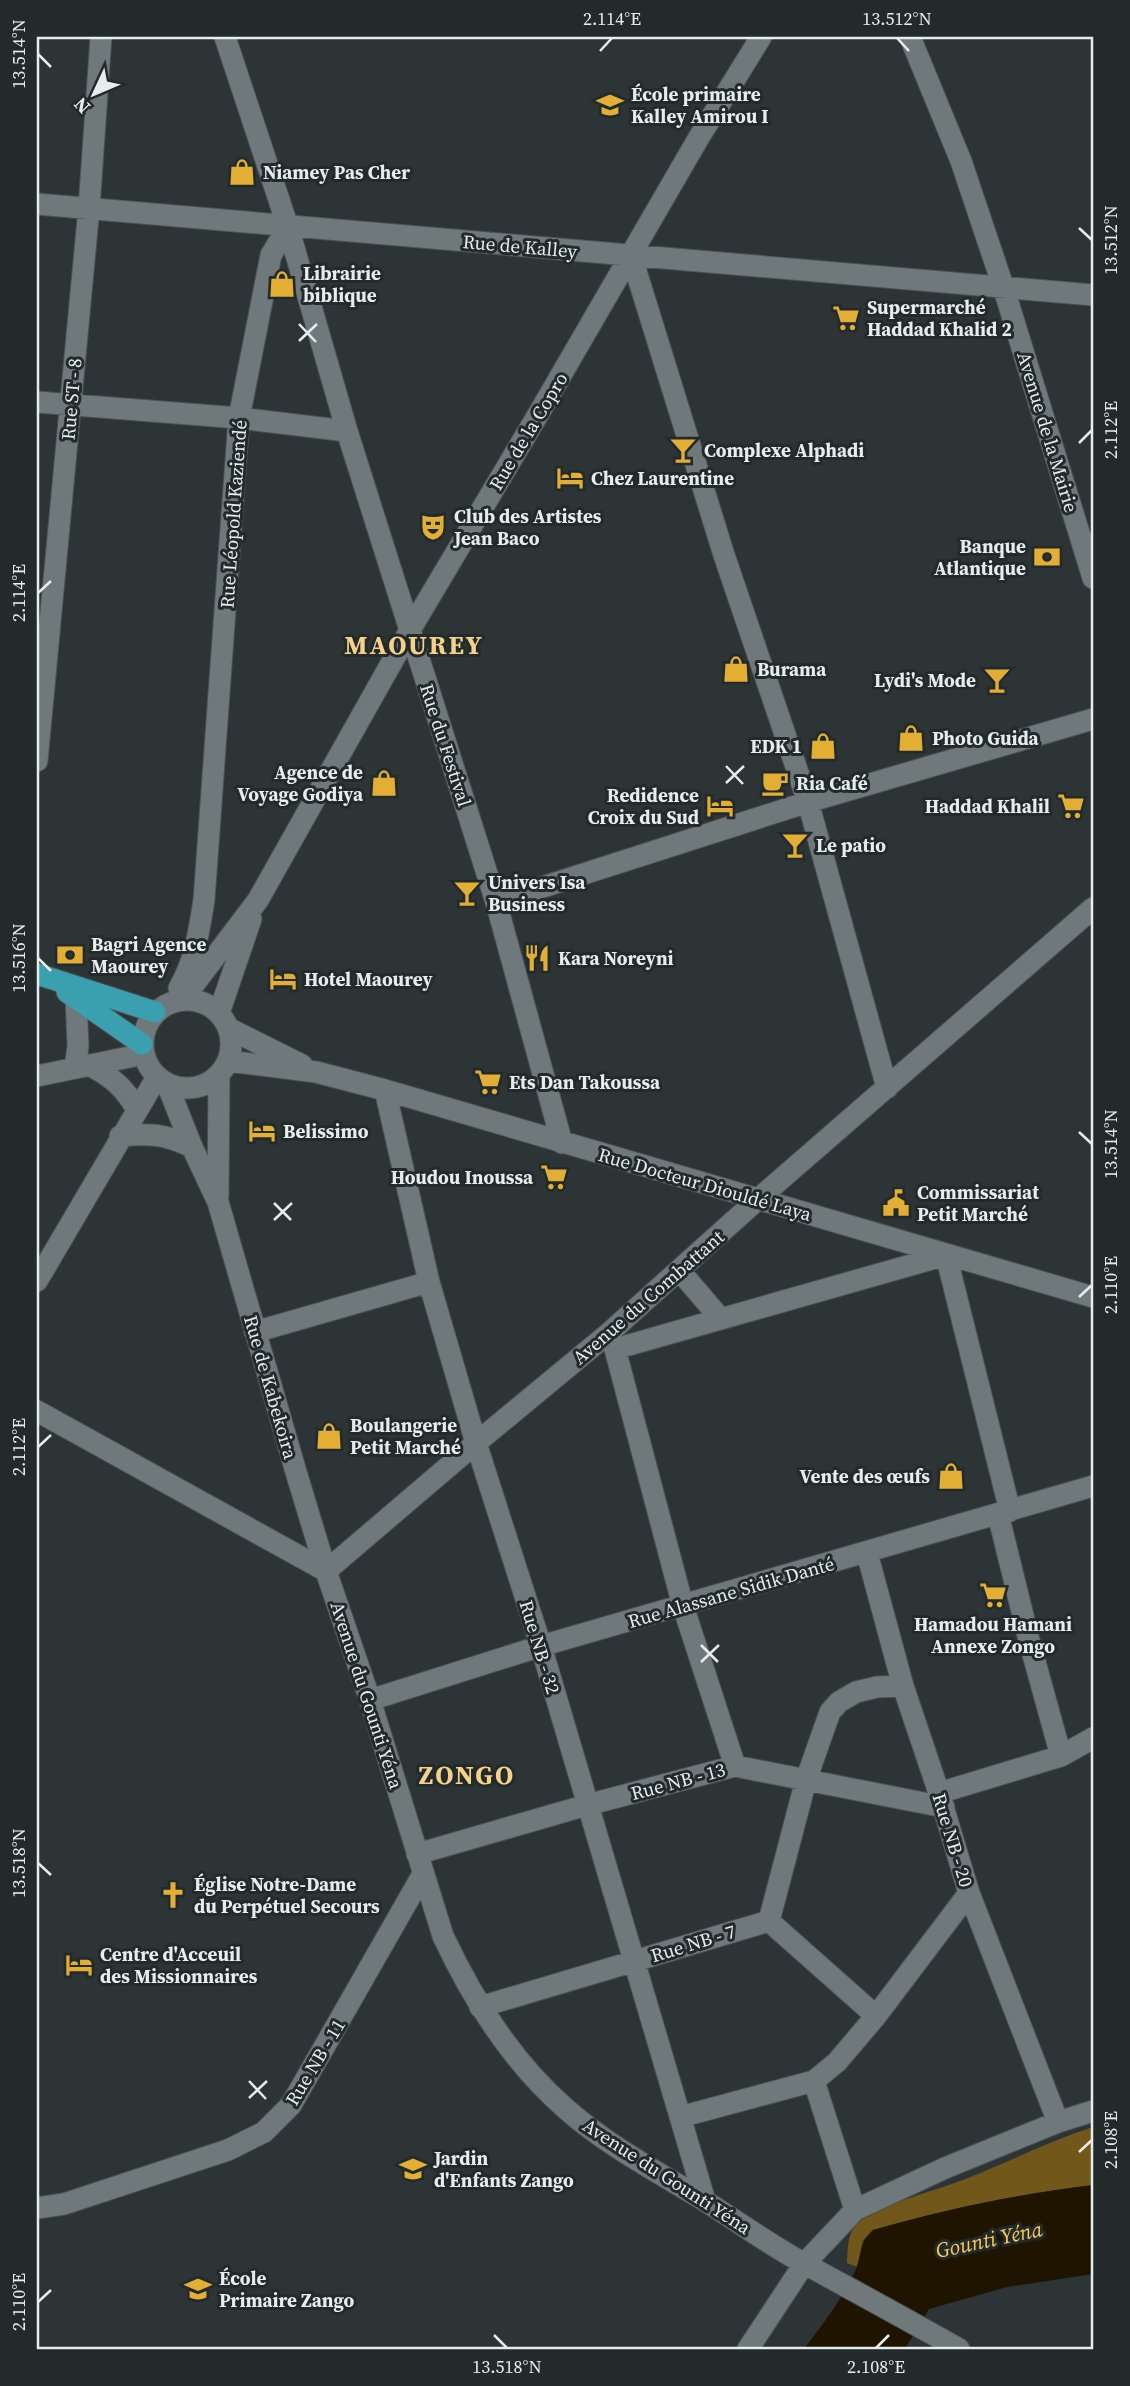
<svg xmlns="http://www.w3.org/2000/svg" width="1130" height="2386" font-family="'Source Serif 4',serif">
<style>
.green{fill:#715719}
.water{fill:#1f1400}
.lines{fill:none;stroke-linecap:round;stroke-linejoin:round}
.minor-casing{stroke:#4b5153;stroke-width:23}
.major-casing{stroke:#4b5153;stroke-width:23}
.minor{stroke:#6f787a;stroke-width:21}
.major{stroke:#3a9fae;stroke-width:21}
.ticks{fill:none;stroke:#e7eced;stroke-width:2.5}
.labels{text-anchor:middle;stroke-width:6;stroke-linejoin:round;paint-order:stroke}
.poi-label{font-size:19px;font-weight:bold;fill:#e7eced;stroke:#222a2b;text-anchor:start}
.street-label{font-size:19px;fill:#e7eced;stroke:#222a2b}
.water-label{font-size:21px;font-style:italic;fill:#ffcb54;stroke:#222a2b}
.district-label{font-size:26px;font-weight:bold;letter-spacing:2px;fill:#f6d289;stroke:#222a2b}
.neatline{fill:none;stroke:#e7eced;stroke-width:2.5}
.ticks-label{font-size:18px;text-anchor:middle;fill:#e7eced}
</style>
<rect width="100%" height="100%" fill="#2c3435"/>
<!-- green -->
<path class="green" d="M1093 2127V2185C1019 2194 945 2209 873 2230L863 2240 857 2267 847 2263C848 2247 847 2234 858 2223 876 2205 942 2189 968 2178 1010 2161 1050 2141 1093 2127Z"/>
<!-- water -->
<path class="water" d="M1093 2185V2274L1007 2287 929 2309 905 2349H804C823 2324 843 2298 856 2269 863 2252 858 2245 873 2230 945 2209 1019 2194 1093 2185Z"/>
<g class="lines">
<defs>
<path id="minor" d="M225 37 288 227 347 431 496 902 562 1143
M910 37 961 161 1003 286 1093 578
M37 204 1093 295
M631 255 724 555 808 802 887 1088
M37 402 239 418 347 431
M37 761 89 208 101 37
M496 902 808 802 1093 719
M179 988C195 961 199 931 204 900L239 418 271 255 288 227
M183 999 258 900 410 630 539 413 698 139 761 37
M143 1044a44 44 0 1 1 88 0a44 44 0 1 1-88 0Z
M219 1013 251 919
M228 1028 302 1065
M228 1061 316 1072 385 1090 1093 1297
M89 1065C112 1077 125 1088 137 1110
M75 1068 78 1046 76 998
M37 1076 144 1054
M167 1084 192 1147 218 1202 296 1472 326 1571 370 1700 443 1936C473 2000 511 2061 565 2108 604 2143 652 2169 697 2196 733 2218 768 2244 805 2264 856 2292 908 2320 959 2349
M385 1090 429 1282 476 1443 541 1646 705 2201
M120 1136C150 1133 165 1134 192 1147
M218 1196 219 1076
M679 1270 720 1318
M37 1281 157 1077
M255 1332 429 1282
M609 1333 615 1349 946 1255 1010 1511
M615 1349 683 1606 735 1766
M37 1411 326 1571
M998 1514 1029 1640 1061 1756
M867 1553 903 1686 939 1793 969 1893 1058 2122
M326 1571 476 1443 609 1333 757 1200 1093 908
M370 1700 541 1646 1093 1486
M939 1793 1061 1756 1093 1738
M417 1854 587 1805 735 1766 944 1807
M769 1921 806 1780 830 1712 839 1702 856 1692 877 1687 903 1686
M480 2007 769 1921 876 2016
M814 2081 855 2210
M680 2117 814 2081 837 2062 876 2016 969 1893
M37 2208 64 2204 228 2150 264 2132 291 2105 423 1874
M748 2349 804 2264 855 2210 945 2168 1058 2122 1093 2111"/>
<path id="major" d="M37 974 155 1012
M67 992 142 1044"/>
</defs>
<!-- minor casing -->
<use href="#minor" class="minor-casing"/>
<!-- major casing -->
<use href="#major" class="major-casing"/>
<!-- minor -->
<use href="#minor" class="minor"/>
<!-- major -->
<use href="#major" class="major"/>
</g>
<!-- ticks -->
<path class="ticks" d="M897 38 909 51M600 51 612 38M38 54 51 67M1079 228 1092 240M299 324 316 342M299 341 317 324M1079 443 1092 430M38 593 51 581M726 766 743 784M726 783 744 766M38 958 51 971M1079 1132 1092 1144M274 1203 291 1220M274 1220 292 1203M1079 1297 1092 1285M38 1447 51 1435M701 1645 718 1662M701 1662 719 1645M38 1863 51 1875M249 2081 266 2099M249 2098 267 2081M1079 2152 1092 2140M38 2302 51 2290M494 2335 507 2348M876 2348 889 2335"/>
<!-- icons -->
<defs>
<symbol id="school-bare" viewBox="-9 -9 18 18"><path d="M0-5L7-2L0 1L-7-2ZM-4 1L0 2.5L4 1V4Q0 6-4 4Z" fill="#e2af34" stroke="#222a2b" stroke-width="2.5" paint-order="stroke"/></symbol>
<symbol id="shop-bare" viewBox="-9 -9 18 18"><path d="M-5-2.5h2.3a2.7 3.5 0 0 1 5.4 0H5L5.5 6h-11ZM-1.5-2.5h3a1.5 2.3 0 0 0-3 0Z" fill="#e2af34" stroke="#222a2b" stroke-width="2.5" paint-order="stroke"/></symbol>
<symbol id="supermarket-bare" viewBox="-9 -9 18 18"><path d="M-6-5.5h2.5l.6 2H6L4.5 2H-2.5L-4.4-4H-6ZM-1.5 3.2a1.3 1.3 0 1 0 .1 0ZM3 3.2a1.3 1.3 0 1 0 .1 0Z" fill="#e2af34" stroke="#222a2b" stroke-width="2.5" paint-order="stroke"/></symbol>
<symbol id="bar-bare" viewBox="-9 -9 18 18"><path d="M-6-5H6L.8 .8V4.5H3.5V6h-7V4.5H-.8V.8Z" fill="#e2af34" stroke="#222a2b" stroke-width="2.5" paint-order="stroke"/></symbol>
<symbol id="hotel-bare" viewBox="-9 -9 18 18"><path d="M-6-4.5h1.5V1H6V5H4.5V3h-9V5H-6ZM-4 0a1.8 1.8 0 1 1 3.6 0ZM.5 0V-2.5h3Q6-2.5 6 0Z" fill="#e2af34" stroke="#222a2b" stroke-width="2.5" paint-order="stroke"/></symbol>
<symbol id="theatre-bare" viewBox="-9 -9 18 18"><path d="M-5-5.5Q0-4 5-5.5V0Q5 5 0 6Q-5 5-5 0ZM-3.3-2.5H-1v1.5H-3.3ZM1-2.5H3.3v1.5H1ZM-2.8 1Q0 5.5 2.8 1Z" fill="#e2af34" stroke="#222a2b" stroke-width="2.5" paint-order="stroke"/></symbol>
<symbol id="bank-bare" viewBox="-9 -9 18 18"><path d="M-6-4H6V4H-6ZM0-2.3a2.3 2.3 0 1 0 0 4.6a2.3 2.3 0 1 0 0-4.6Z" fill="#e2af34" stroke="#222a2b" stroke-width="2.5" paint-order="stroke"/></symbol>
<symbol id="cafe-bare" viewBox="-9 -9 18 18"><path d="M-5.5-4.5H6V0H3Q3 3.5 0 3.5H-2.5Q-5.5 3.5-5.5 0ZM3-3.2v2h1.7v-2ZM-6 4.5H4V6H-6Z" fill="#e2af34" stroke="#222a2b" stroke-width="2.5" paint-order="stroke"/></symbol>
<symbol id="restaurant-bare" viewBox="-9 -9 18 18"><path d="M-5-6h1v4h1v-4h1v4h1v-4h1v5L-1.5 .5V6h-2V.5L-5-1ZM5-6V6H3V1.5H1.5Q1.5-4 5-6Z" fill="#e2af34" stroke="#222a2b" stroke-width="2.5" paint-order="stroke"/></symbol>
<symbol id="civic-bare" viewBox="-9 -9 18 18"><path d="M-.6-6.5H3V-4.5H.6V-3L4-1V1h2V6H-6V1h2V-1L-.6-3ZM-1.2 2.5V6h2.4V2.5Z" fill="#e2af34" stroke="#222a2b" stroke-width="2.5" paint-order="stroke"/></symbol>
<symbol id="church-bare" viewBox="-9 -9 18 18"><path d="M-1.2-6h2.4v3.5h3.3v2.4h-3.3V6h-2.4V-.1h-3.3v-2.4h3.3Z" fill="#e2af34" stroke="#222a2b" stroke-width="2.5" paint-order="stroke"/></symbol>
</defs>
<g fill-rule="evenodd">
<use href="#school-bare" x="591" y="86" width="38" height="38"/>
<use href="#shop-bare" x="223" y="153" width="38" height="38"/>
<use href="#shop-bare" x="263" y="265" width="38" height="38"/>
<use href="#supermarket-bare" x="827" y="299" width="38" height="38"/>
<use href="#bar-bare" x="664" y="431" width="38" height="38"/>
<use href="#hotel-bare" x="551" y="459" width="38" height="38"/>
<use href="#theatre-bare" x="414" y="508" width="38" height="38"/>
<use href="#bank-bare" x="1028" y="538" width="38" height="38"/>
<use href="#shop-bare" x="717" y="650" width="38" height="38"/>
<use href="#bar-bare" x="978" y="661" width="38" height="38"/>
<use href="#shop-bare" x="892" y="719" width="38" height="38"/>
<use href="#shop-bare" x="804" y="727" width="38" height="38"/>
<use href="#shop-bare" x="365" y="764" width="38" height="38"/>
<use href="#cafe-bare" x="756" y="764" width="38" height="38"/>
<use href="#hotel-bare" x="701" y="787" width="38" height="38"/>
<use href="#supermarket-bare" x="1052" y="787" width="38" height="38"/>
<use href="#bar-bare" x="776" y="826" width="38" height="38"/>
<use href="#bar-bare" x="448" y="874" width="38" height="38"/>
<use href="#bank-bare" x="51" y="936" width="38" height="38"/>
<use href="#restaurant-bare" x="518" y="939" width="38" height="38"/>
<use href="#hotel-bare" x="264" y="960" width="38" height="38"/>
<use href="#supermarket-bare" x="469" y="1063" width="38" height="38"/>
<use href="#hotel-bare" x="243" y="1112" width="38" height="38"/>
<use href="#supermarket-bare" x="535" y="1158" width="38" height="38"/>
<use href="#civic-bare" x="877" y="1184" width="38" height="38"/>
<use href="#shop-bare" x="310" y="1417" width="38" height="38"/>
<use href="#shop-bare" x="932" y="1457" width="38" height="38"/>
<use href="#supermarket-bare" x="974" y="1576" width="38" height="38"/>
<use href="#church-bare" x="154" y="1876" width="38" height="38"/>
<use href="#hotel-bare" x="60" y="1946" width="38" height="38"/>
<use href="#school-bare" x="394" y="2150" width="38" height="38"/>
<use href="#school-bare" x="179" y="2270" width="38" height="38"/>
</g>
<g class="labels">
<!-- poi labels -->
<g class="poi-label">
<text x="631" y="101">École primaire<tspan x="631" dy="22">Kalley Amirou I</tspan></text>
<text x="263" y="179">Niamey Pas Cher</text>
<text x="303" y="280">Librairie<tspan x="303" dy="22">biblique</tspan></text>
<text x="867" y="314">Supermarché<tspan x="867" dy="22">Haddad Khalid 2</tspan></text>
<text x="704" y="457">Complexe Alphadi</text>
<text x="591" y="485">Chez Laurentine</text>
<text x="454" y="523">Club des Artistes<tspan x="454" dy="22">Jean Baco</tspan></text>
<text x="1026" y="553" text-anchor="end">Banque<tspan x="1026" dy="22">Atlantique</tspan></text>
<text x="757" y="676">Burama</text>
<text x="976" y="687" text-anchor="end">Lydi's Mode</text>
<text x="932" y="745">Photo Guida</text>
<text x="802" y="753" text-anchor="end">EDK 1</text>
<text x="363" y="779" text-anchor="end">Agence de<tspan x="363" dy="22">Voyage Godiya</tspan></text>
<text x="796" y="790">Ria Café</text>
<text x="699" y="802" text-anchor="end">Redidence<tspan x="699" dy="22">Croix du Sud</tspan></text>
<text x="1050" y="813" text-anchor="end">Haddad Khalil</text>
<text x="816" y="852">Le patio</text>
<text x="488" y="889">Univers Isa<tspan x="488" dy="22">Business</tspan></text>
<text x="91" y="951">Bagri Agence<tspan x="91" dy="22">Maourey</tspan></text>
<text x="558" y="965">Kara Noreyni</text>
<text x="304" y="986">Hotel Maourey</text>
<text x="509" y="1089">Ets Dan Takoussa</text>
<text x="283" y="1138">Belissimo</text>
<text x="533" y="1184" text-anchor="end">Houdou Inoussa</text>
<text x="917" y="1199">Commissariat<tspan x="917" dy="22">Petit Marché</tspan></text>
<text x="350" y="1432">Boulangerie<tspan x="350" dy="22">Petit Marché</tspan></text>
<text x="930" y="1483" text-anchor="end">Vente des œufs</text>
<text x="993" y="1631" text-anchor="middle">Hamadou Hamani<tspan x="993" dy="22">Annexe Zongo</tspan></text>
<text x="194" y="1891">Église Notre-Dame<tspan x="194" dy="22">du Perpétuel Secours</tspan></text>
<text x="100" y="1961">Centre d'Acceuil<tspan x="100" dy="22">des Missionnaires</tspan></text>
<text x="434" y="2165">Jardin<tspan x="434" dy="22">d'Enfants Zango</tspan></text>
<text x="219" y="2285">École<tspan x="219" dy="22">Primaire Zango</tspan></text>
</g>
<!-- street labels -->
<g class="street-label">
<text transform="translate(520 246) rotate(5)" y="7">Rue de Kalley</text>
<text transform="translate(71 399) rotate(-85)" y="7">Rue ST - 8</text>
<text transform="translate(528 431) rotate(-59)" y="7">Rue de la Copro</text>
<text transform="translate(1048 432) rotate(73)" y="7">Avenue de la Mairie</text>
<text transform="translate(233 514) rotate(-86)" y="7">Rue Léopold Kaziendé</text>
<text transform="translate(446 745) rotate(72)" y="7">Rue du Festival</text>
<text transform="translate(705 1184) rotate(16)" y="7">Rue Docteur Diouldé Laya</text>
<text transform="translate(648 1297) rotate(-41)" y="7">Avenue du Combattant</text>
<text transform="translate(271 1387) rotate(74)" y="7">Rue de Kabekoira</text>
<text transform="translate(731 1592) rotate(-16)" y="7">Rue Alassane Sidik Danté</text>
<text transform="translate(540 1647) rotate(73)" y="7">Rue NB - 32</text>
<text transform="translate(367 1695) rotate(72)" y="7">Avenue du Gounti Yéna</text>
<text transform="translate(678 1781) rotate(-15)" y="7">Rue NB - 13</text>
<text transform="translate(953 1840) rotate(73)" y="7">Rue NB - 20</text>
<text transform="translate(693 1943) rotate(-17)" y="7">Rue NB - 7</text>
<text transform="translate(315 2062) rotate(-59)" y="7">Rue NB - 11</text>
<text transform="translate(667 2176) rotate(33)" y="7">Avenue du Gounti Yéna</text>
</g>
<!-- water labels -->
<g class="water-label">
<text transform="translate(989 2240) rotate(-12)" y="7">Gounti Yéna</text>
</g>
<!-- district labels -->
<g class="district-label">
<text x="414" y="654">MAOUREY</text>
<text x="467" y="1784">ZONGO</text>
</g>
</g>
<!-- border -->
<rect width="1130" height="2386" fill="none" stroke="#222a2b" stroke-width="77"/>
<!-- north arrow -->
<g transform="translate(94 94) rotate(226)" stroke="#222a2b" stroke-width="5" paint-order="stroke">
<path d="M0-5L12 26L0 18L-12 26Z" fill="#e7eced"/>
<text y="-10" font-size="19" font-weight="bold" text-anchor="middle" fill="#e7eced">N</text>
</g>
<rect x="38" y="38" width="1054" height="2310" class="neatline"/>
<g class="ticks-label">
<text x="612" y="25">2.114°E</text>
<text x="897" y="25">13.512°N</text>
<text transform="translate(19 54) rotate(-90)" y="6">13.514°N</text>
<text transform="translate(1111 240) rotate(-90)" y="6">13.512°N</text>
<text transform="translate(1111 430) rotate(-90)" y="6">2.112°E</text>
<text transform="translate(19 593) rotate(-90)" y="6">2.114°E</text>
<text transform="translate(19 958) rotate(-90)" y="6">13.516°N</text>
<text transform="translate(1111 1144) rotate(-90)" y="6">13.514°N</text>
<text transform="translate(1111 1285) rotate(-90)" y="6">2.110°E</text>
<text transform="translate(19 1447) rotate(-90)" y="6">2.112°E</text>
<text transform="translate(19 1863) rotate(-90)" y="6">13.518°N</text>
<text transform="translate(1111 2140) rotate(-90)" y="6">2.108°E</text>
<text transform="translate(19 2302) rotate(-90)" y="6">2.110°E</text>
<text x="507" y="2373">13.518°N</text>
<text x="876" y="2373">2.108°E</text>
</g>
</svg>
